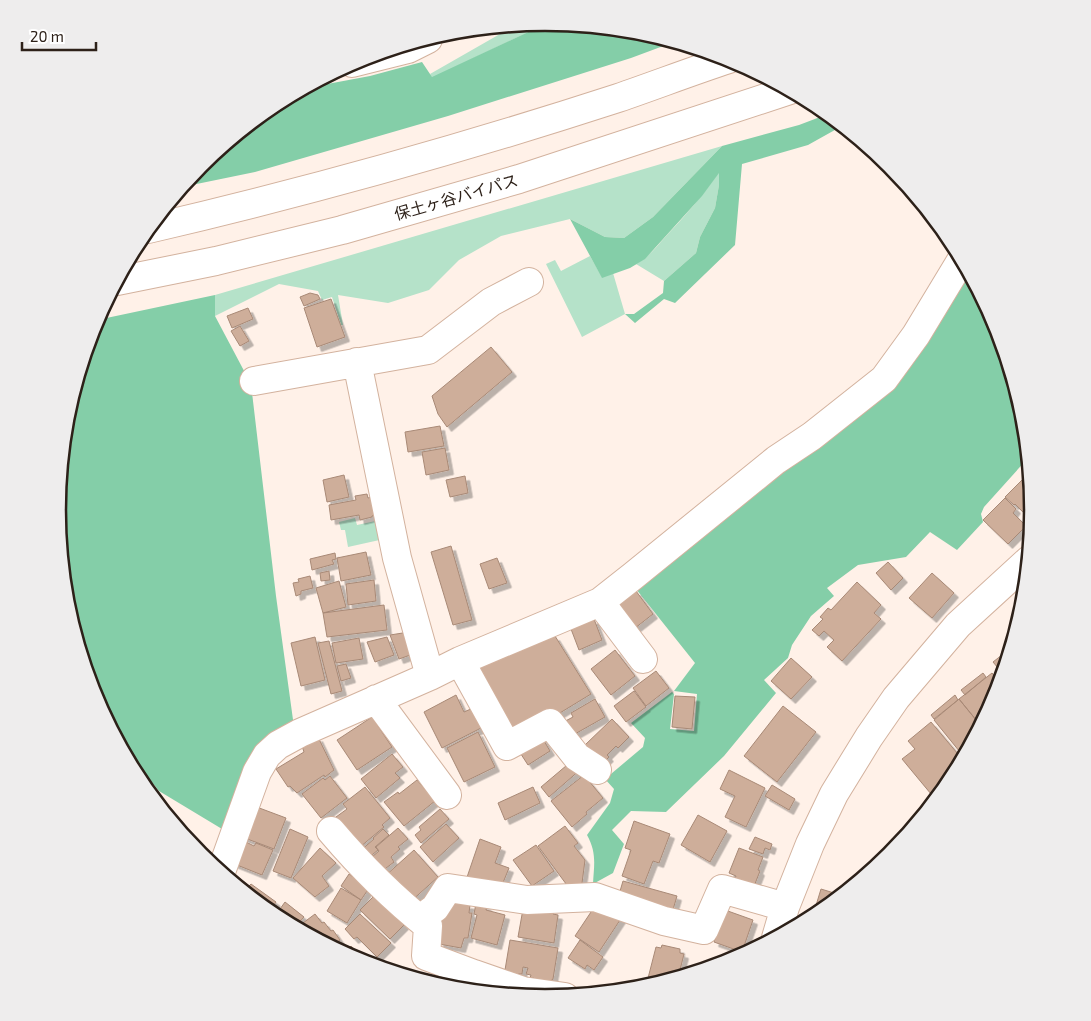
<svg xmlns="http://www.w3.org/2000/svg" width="1091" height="1021" font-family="'Exo 2','Noto Sans JP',sans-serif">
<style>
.green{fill:#b5e2c9}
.forest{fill:#84cea8}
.building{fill:#ceae9a;stroke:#a88976;filter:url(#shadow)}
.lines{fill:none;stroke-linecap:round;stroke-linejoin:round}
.minor-casing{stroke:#d3b29e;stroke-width:30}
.highway-casing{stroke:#d3b29e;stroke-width:30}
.minor{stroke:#fff;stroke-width:28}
.highway{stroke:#fff;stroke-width:28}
.labels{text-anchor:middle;stroke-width:5;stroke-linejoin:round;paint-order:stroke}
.street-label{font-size:16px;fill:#2d2119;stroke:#fff}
.rim{fill:none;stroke:#2d2119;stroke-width:2.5}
</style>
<defs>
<filter id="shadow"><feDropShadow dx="4.5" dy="4.5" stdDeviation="0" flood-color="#0004"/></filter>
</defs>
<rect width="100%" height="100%" fill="#fff1e8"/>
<!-- green -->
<path class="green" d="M543 23 541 26 432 78 430 74 514 26Z
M722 146 653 217 624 238 605 237 570 219 501 236 459 260 429 290 388 303 338 295 343 325H341L332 297 322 300 318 291 279 284 215 316V295Z
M719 172V185L715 208 700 237 696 253 664 281 636 264C649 257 657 246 667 235 686 215 703 195 719 172Z
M590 256 602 277 613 273 625 314 582 337 546 264 555 260 561 271Z
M355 518 357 525 380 520 384 539 348 547 345 530H341L339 522Z"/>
<!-- forest -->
<path class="forest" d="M541 26H582L641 32 674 42 631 58 448 116 255 172 182 187 201 165 275 105 306 88 370 76 422 62 432 77Z
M828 114 842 126 808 145 742 164 735 245 675 303 664 299 635 323 625 314H634L663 293 664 281 696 253 700 237 715 208 719 185V173L702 196 645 259 630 268 602 278 570 219 605 237 624 238 653 217 722 146 799 125Z
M964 262 996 324 1024 416 1028 458 984 507 981 514 983 522 957 550 930 532 906 557 858 565 827 588 834 596 811 616 792 645 788 658 764 680 776 693 724 756 666 812 631 811 612 830 624 844 613 873 593 884C594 865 597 853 587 835L610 803 614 789 605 779 643 747 645 738 631 723 672 692 674 694 670 729 694 731 697 694 674 691 695 663 632 584 888 380Z
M215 295V316L251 384 276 596 294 727 227 832 159 791 147 776 139 781 95 697 67 605 58 510 67 415 97 320Z"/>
<!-- building -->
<path class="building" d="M310 293 318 295 320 299 304 306 300 297Z
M331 299 345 337 317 347 304 308Z
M248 308 253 319 232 328 227 316Z
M240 326 249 341 240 346 231 331Z
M491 347 512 372 447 427 438 414 432 396Z
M440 426 444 446 408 452 405 432Z
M445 448 449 470 426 475 422 452Z
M1029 468 1031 481 1024 474Z
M344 475 349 497 327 502 323 480Z
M465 476 468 493 450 497 446 480Z
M1023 479 1031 488 1033 511V516L1030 519 1015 504 1014 505 1005 497Z
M367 494 368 498 376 496 379 514 372 516V517L360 520 359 515 331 520 329 505 356 500 355 496Z
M1005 498 1016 509 1013 513 1026 526 1008 544 983 520Z
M451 546 472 620 453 625 431 552Z
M366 552 371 575 341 581 337 558Z
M335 553 336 559 332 560 334 564 312 570 310 559Z
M497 558 507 583 489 589 480 564Z
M888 562 903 578 891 590 876 573Z
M329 571 330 580 321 581 320 573Z
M932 573 954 593 932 618 909 598Z
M310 576 313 588 301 591V594L296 596 293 583 299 582 298 579Z
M374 580 376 601 348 605 346 584Z
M339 581 346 607 323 613 316 588Z
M857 582 881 605 874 613 881 619 842 661 827 647 834 640 824 631 819 636 812 630 823 619 820 617 828 608 831 610Z
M636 591 653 614 630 632 613 610Z
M384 605 387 630 327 637 323 613Z
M594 619 602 640 579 650 571 629Z
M409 632 416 653 399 659 390 635Z
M555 636 591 694 550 719 517 736 475 668Z
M315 637 325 680 301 686 291 643Z
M387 637 394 655 375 662 367 642Z
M359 638 363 659 336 663 332 643Z
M329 641 342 691 331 694 318 643Z
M1012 647 1003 674 993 662Z
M615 650 635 676 611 695 591 669Z
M791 658 812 677 791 699 771 681Z
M346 664 351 678 341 681 337 666Z
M656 671 669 688 646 706 633 688Z
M983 673 986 677 965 695 961 690Z
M992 673 1001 683 996 698 981 726 959 699Z
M634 691 646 707 626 722 614 706Z
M456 695 464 712 473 708 483 727 442 748 424 712Z
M955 695 958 700 934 719 931 715Z
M675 696 695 697 692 729 672 727Z
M595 699 605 717 566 739 558 725 573 717 571 713Z
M959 699 981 726 964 757 934 720Z
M783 706 816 732 777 782 744 756Z
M372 717 392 747 357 770 337 740Z
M612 719 629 737 618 748 616 746 607 755 609 757 603 763 585 745Z
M931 722 963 760 951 782 936 800 902 759 915 749 908 741Z
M478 732 495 767 464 782 447 748Z
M540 734 550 751 528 765 517 748Z
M318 737 334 770 325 777 324 775 297 793 290 786 288 787 276 769 304 752 302 746Z
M392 754 403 767 395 773 400 778 376 798 361 779Z
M573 760 581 769 549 797 541 787Z
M729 770 765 788 746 827 725 817 735 796 720 789Z
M584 775 603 798 586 812 587 814 572 827 551 801Z
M330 776 347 798 321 818 302 794 323 778 325 780Z
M417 780 435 801 404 826 384 802 398 792 399 794Z
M772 785 795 799 789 810 765 796Z
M365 787 390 818 382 825 384 827 360 847 336 817 347 809 343 804Z
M533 787 540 803 505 820 498 803Z
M254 806 286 818 274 849 242 837Z
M440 809 449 819 421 843 415 835 421 830 419 827Z
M698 815 727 831 710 862 681 845Z
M634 821 670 834 659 863 653 861 644 884 622 876 631 850 625 848Z
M446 824 459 838 433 862 420 847Z
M565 826 578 843 574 846 585 860 581 891 575 896 538 846Z
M398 828 408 839 398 847 400 849 391 857 394 862 377 875 366 862 379 851 376 847Z
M290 829 308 837 291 878 273 871Z
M383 829 389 835 375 847 378 850 367 859 360 851 374 839 373 838Z
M755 837 772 844 770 850 765 848 763 854 749 849Z
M480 839 501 847 495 863 509 868 498 895 463 889Z
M242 840 254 846 256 843 273 850 262 875 232 863Z
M536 845 554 871 532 886 513 860Z
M320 848 336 863 322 876 329 886 315 897 293 878Z
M739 848 763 857 758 870 760 871 751 894 732 886 736 876 729 873Z
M414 850 438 877 409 903 385 876Z
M349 874 369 888 361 900 341 886Z
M235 880 243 886 245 883 249 886 251 884 276 902 269 912 233 883Z
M623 881 677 896 672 913 618 898Z
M341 888 361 900 347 923 327 911Z
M821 889 834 893 830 906 819 914 814 912Z
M374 896 404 925 390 939 360 910Z
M451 901 470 905 469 913H472L468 938H464L461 948 439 944V933L444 907Z
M285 902 304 917 295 927 275 916Z
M476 903 487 906 486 910 505 915 497 945 471 938 477 915 474 914Z
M523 909 554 911 553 914 558 915 554 943 518 937Z
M593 909 598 913 601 909 622 917 599 952 575 936Z
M725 910 753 920 742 952 714 942Z
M315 914 322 923 324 922 331 931 333 930 340 940 331 947 304 932 299 926Z
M360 914 391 943 377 957 357 937 354 939 345 929Z
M510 940 558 948 553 979 547 984 534 981V978H530L531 975 526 974 528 968 523 967 522 974H518L517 979 504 976Z
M580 940 603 957 594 970 587 965 585 969 568 958Z
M662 945 680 949V953L684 954 678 978 649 987 646 986 656 947 661 948Z
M351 946 371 965 358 961 344 953Z
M428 975 448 988 424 981Z"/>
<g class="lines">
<defs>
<path id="minor" d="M352 63 408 49 428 39
M357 362 397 558 430 676
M254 381 428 350 491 302 529 282
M600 602 643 659
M460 661 507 746 550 723 577 757 597 770
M376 699 447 795
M331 831C359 864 394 899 428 926L426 956 474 974 523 991 565 997
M221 872 257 772 267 755 278 745 300 733 430 676 460 661 600 602 633 576 776 460 812 436 884 379 916 335 962 259
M420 919 435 908 448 888 527 900 595 897 664 921 704 930 722 889 785 907
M776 938 785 907 810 844 834 794 869 737 896 698 958 625 1029 560"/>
<path id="highway" d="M148 229C307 192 464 148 618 98 656 85 692 71 729 59
M117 281 216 261 342 230 519 179 790 90"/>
</defs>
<!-- minor casing -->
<use href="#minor" class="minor-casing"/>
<!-- highway casing -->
<use href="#highway" class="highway-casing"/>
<!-- minor -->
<use href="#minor" class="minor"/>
<!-- highway -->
<use href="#highway" class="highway"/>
</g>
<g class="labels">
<!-- street labels -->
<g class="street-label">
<text transform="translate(456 197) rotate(-16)" y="6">保土ヶ谷バイパス</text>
</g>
</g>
<!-- crop -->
<path d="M0 0H1091V1021H0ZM66 510a479 479 0 1 1 958 0a479 479 0 1 1-958 0Z" fill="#eeeded" fill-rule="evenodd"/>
<path class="rim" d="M66 510a479 479 0 1 1 958 0a479 479 0 1 1-958 0Z"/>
<!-- scale -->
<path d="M22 42v8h74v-8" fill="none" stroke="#2d2119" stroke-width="2.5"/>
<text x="30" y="42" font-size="15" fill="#2d2119" stroke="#ffffff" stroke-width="4" paint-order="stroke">20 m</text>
</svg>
